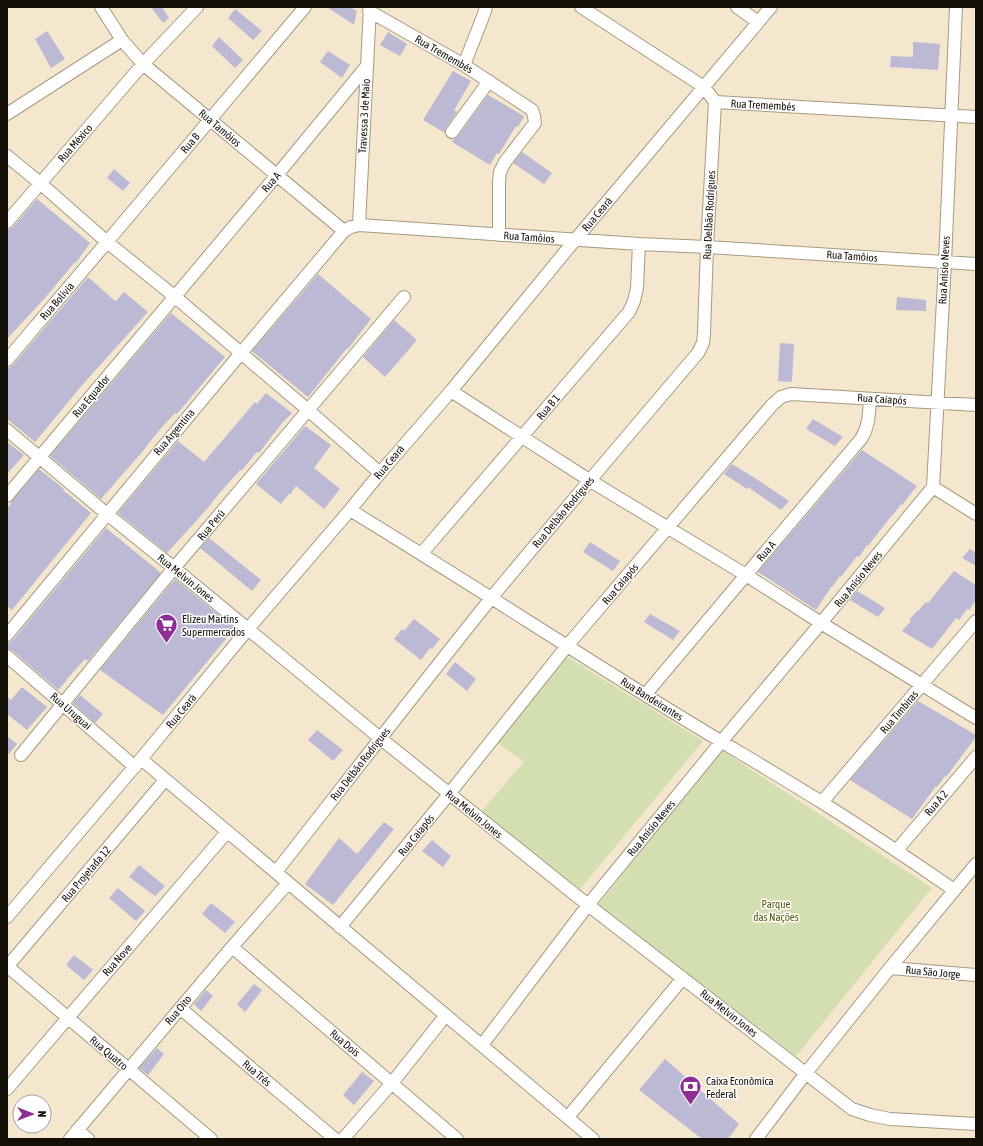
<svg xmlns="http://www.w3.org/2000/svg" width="983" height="1146" font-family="'Asap Condensed',sans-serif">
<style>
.green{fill:#d3deb1}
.building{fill:#bcb9d5}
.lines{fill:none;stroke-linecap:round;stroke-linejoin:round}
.street-casing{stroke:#a69a81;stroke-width:14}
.street{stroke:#fff;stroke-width:12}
.labels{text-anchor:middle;stroke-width:3;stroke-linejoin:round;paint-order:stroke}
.street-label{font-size:11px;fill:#151007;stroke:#fff}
.poi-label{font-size:11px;fill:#151007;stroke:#fff;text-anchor:start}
.park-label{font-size:11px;fill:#515e06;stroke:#fff}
</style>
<rect width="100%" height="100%" fill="#f5e7cd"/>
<!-- green -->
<path class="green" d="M566 656 703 741 580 889 480 813 524 762 495 741Z
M721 750 932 888 796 1056 598 906Z"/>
<!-- building -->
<path class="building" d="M151 7H162L169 18 163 23Z
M327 7H350L357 11 354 25Z
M235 9 262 31 253 40 228 18Z
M47 31 65 59 51 68 35 39Z
M388 32 407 44 400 56 380 45Z
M219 37 243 60 235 68 212 46Z
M913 42 940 44 938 70 890 67 891 56 913 57Z
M328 51 350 65 342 78 320 62Z
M453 71 471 81 456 107 454 110 457 112 446 128 445 133 423 120Z
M488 95 524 116 518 127 516 126 499 154 497 153 490 165 452 142 454 139 458 136Z
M522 152 552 173 544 184 513 163Z
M114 169 130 183 123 191 107 178Z
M37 199 90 243 76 263 75 262 44 299 7 339V231L13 227Z
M318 274 371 319 348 349 347 348 308 397 252 351Z
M88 277 115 301H116L124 292 148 312 84 383 35 442 7 419V369L13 365 24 352Z
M897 297 926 300V311L896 310Z
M171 313 225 357 177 414 175 413 164 425 152 439 143 451 101 499 50 456Z
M394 320 417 340 385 377 363 357Z
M780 343 794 344 792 382 778 381Z
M266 393 292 413 282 423 259 453 257 452 241 471 240 470 217 496 207 509 167 553 118 513 178 441 204 462 255 402 257 404Z
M813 419 843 437 835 446 806 429Z
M305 426 331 445 314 468 340 489 324 509 296 486 290 495 289 494 281 504 256 484Z
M7 442 24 455 7 474Z
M862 450 917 486 902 505 901 504 893 515H892L868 546 867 545 859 557 857 556 841 577 840 576 832 587H831L816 610 758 572Z
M732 464 758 480 789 501 781 510 748 487 747 489 724 474Z
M39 469 64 489 63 490 91 513 12 610 7 606V508L11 504 10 503Z
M106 528 161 573 88 661 85 659 66 680H67L58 690 12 650 7 649V644L13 640Z
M209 538 261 580 252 591 200 548Z
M590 542 620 561 613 571 583 552Z
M970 549 976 553V566L962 558Z
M954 571 976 585V600L969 610 967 609 959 620 956 618 932 649 902 631 911 621 909 620 917 611H918L926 602 928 603Z
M175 579 235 628 163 715 100 670Z
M857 591 885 608 878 617 850 600Z
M650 614 680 631 673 640 644 622Z
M414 619 440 639 432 649 430 648 421 660 394 639 402 629 404 631Z
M455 662 476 679 467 691 446 674Z
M22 687 47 707 27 730 7 714V697L11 700Z
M80 695 103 714 95 723 73 703Z
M918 701 976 735V737L946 777 945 776 937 787 936 786 912 819 850 780Z
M317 730 343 750 333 761 308 740Z
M7 736 17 744 7 756Z
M384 822 394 829 333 905 305 884 339 838 357 854Z
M432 840 451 856 443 867 422 851Z
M139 865 165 886 155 896 129 877Z
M118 888 145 911 136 921 109 898Z
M211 903 235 922 225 933 202 914Z
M74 955 93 970 84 980 66 965Z
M254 984 262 990 245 1012 237 1004Z
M206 990 213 996 201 1011 194 1004Z
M157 1048 164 1054 148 1075 139 1068Z
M665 1059 739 1124 728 1139H702L639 1090Z
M362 1072 374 1081 354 1105 343 1095Z"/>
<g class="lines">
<defs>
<path id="street" d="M101 7 122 40 143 64 344 231 351 227 359 225 639 244 707 247 976 264
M581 7 704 87 715 102 976 117
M737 7 758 22
M369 11 464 65 532 110 534 116 535 123 505 162 500 172 499 182V235
M464 65 484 14 486 7
M7 114 122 40
M452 132 489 81
M7 156 40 183 107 242 174 296 308 410 380 473
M7 222 143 64 197 7
M359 225 370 7
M7 360 107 242 305 7
M451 391 589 480 746 575 821 623 976 718
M7 430 107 514 174 568 380 738 588 905 852 1109 870 1115 890 1119 976 1124
M933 487 976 514
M7 496 277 175 366 67
M350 510C455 574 558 641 663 706 716 739 770 770 823 803 867 831 911 860 954 890
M422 553 629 312 634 301 637 288 639 244
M7 635 241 353 344 231
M7 656 135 767
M645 695 746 575 861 439C869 427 869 413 870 399
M21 755 174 568 404 297
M141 759 593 1139
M822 802 976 621
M897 850 976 757
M276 872C348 780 419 688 492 597 560 515 629 434 698 353L703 343 704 333 707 247 715 102
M7 917 141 759 248 629 350 510 380 473 451 391 575 240 771 7
M340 927 449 794 567 646 772 405 781 397 791 394 976 405
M232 947 457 1139
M7 966 211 1139
M7 967 165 780
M890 968 976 975
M180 1008 335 1139
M482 1045 588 905 721 742 821 623 933 487 945 262 956 7
M7 1089 227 832
M568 1117 683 978
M77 1130 88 1139
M70 1139 232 947 288 883
M343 1139 392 1083 446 1015
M756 1139 806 1073 890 968 976 864"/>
</defs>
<!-- street casing -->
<use href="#street" class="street-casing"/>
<!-- street -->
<use href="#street" class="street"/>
</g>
<!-- icons -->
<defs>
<symbol id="supermarket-pin" viewBox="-11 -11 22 30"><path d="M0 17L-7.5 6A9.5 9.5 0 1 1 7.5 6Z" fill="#8d2e97" stroke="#fff"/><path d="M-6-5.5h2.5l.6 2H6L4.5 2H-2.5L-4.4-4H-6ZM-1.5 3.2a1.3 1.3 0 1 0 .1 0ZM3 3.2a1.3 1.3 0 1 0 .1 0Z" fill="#fff"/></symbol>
<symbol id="bank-pin" viewBox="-11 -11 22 30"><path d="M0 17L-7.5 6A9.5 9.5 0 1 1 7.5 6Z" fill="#8d2e97" stroke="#fff"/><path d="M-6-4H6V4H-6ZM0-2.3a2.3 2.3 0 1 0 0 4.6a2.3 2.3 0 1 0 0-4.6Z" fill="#fff"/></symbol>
</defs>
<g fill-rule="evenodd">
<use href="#supermarket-pin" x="154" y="612" width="25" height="34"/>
<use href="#bank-pin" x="678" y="1074" width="25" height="34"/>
</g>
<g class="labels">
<!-- street labels -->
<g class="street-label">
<text transform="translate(444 54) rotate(30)" y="4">Rua Tremembés</text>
<text transform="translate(763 105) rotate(3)" y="4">Rua Tremembés</text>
<text transform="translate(364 116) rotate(-87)" y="4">Travessa 3 de Maio</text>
<text transform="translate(220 128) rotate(40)" y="4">Rua Tamôios</text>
<text transform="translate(75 143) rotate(-49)" y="4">Rua México</text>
<text transform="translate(190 143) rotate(-50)" y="4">Rua B</text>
<text transform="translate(271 182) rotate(-50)" y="4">Rua A</text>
<text transform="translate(597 214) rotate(-50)" y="4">Rua Ceará</text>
<text transform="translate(709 215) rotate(-87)" y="4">Rua Delbão Rodrigues</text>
<text transform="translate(529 237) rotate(4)" y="4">Rua Tamôios</text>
<text transform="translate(852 256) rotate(4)" y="4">Rua Tamôios</text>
<text transform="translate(944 270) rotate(-87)" y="4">Rua Anísio Neves</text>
<text transform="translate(57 301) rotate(-49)" y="4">Rua Bolívia</text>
<text transform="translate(91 396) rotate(-50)" y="4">Rua Equador</text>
<text transform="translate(882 399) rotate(4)" y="4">Rua Caiapós</text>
<text transform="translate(548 407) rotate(-50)" y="4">Rua B 1</text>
<text transform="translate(174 432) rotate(-50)" y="4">Rua Argentina</text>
<text transform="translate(389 462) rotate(-50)" y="4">Rua Ceará</text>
<text transform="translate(563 512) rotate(-50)" y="4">Rua Delbão Rodrigues</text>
<text transform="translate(211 525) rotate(-50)" y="4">Rua Perú</text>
<text transform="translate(766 551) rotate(-50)" y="4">Rua A</text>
<text transform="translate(186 578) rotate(39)" y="4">Rua Melvin Jones</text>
<text transform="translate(858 579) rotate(-51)" y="4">Rua Anísio Neves</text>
<text transform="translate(620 584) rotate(-50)" y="4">Rua Caiapós</text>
<text transform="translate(652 699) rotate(32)" y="4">Rua Bandeirantes</text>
<text transform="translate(71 711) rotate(41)" y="4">Rua Uruguai</text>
<text transform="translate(181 711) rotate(-51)" y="4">Rua Ceará</text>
<text transform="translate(899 712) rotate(-50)" y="4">Rua Timbiras</text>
<text transform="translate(360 764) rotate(-52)" y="4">Rua Delbão Rodrigues</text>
<text transform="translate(936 803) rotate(-50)" y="4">Rua A 2</text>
<text transform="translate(474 814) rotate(39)" y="4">Rua Melvin Jones</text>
<text transform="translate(651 828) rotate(-51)" y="4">Rua Anísio Neves</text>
<text transform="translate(416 835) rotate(-51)" y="4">Rua Caiapós</text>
<text transform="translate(86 874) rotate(-50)" y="4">Rua Projetada 12</text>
<text transform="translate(117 960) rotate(-49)" y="4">Rua Nove</text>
<text transform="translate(933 972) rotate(5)" y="4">Rua São Jorge</text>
<text transform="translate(178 1010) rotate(-50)" y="4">Rua Oito</text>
<text transform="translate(729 1013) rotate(38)" y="4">Rua Melvin Jones</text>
<text transform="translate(345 1043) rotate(40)" y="4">Rua Dois</text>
<text transform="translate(109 1053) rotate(40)" y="4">Rua Quatro</text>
<text transform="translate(257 1073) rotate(40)" y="4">Rua Três</text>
</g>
<!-- poi labels -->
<g class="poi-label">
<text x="182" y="623">Elizeu Martins<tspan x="182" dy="13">Supermercados</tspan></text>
<text x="706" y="1085">Caixa Econômica<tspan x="706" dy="13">Federal</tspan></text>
</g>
<!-- park labels -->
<g class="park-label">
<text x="776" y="908">Parque<tspan x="776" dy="13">das Nações</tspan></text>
</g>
</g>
<!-- border -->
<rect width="983" height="1146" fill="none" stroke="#151007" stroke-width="16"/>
<!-- north arrow -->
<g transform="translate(32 1114) rotate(90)"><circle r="19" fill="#ffffff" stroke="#a19f9c"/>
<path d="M0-3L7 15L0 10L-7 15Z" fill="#8d2e97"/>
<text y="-6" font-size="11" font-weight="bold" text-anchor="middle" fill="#151007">N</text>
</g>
</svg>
